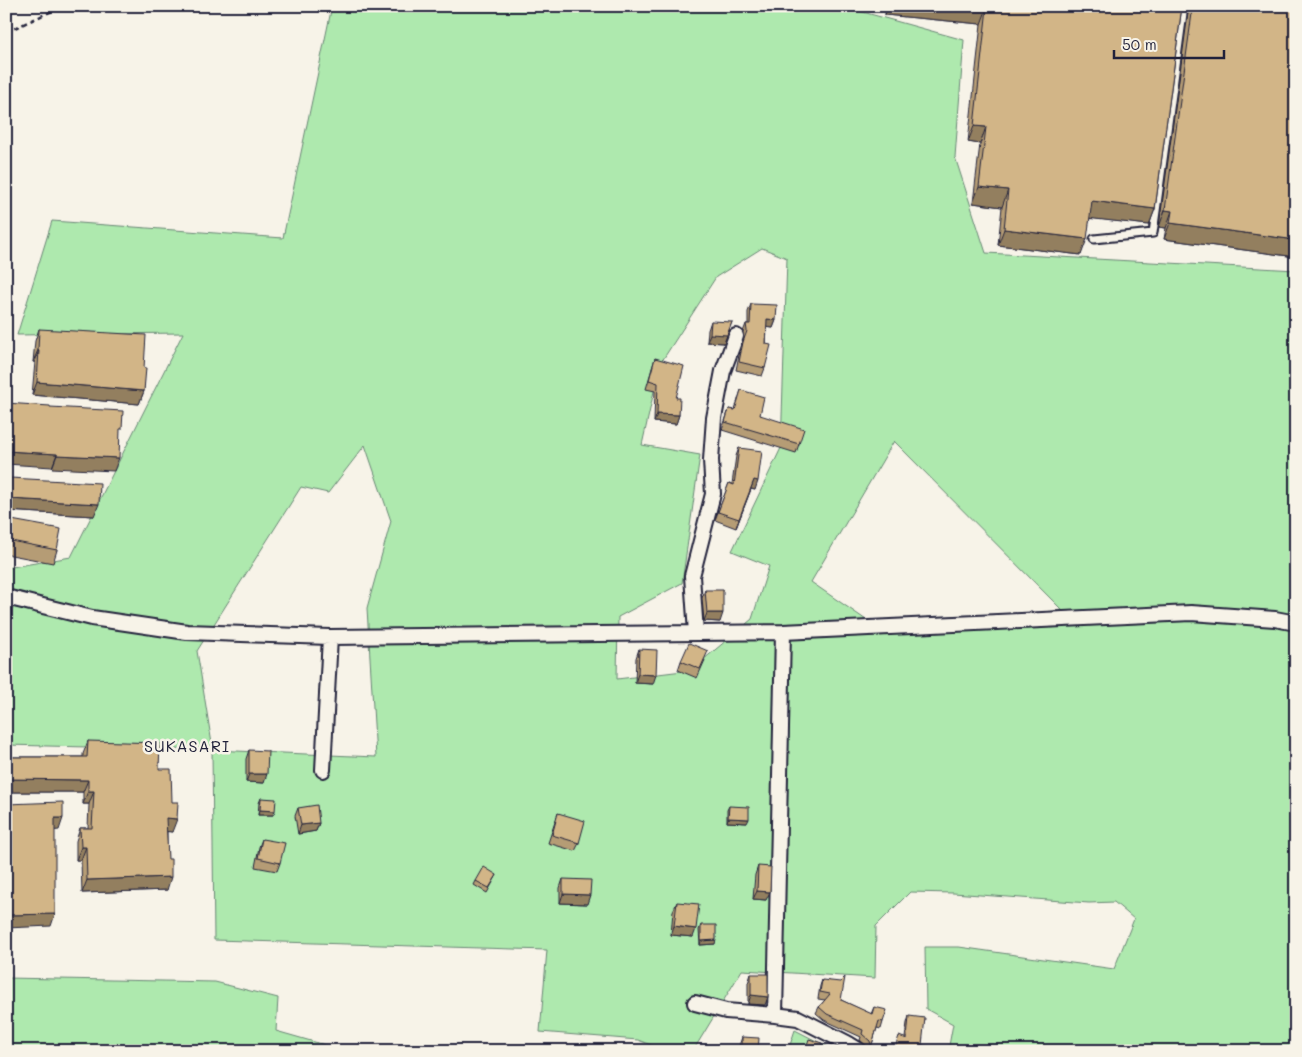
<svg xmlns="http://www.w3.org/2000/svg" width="1302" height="1057" font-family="Mali,sans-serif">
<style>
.green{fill:#aee9ae;stroke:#688674;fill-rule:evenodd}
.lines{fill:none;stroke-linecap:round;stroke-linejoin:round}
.lane-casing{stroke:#22223b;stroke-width:11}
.street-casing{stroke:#22223b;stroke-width:18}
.path{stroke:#22223b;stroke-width:2.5;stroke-dasharray:5 4;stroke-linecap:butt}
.lane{stroke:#f7f3e8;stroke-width:7}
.street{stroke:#f7f3e8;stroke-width:14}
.wall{fill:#b59c74;stroke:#22223b}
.shaded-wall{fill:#937f5e;stroke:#22223b}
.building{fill:#d2b587;stroke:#22223b}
.labels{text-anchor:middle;stroke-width:5;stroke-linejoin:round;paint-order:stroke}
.quarter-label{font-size:16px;letter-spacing:1px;fill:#22223b;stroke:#f7f3e8}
</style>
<rect width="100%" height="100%" fill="#f7f3e8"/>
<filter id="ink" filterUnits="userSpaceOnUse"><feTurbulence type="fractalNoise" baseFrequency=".02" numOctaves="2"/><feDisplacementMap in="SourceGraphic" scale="10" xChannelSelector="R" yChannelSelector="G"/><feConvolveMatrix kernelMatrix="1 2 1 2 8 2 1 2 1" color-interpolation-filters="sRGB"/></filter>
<g filter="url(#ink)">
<!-- green -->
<path class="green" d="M332 6H841L964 40 955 157 986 253 1296 270V1051H948L953 1024 926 1009 925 947H959L1114 969 1134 919 1114 902 1089 903 953 893 910 892 876 926 875 978 742 970 693 1051H666L638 1040 540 1032 547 950 214 940 212 750 6 745V568L71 557 183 333 17 335 52 221 283 238ZM762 248 787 258 781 448 732 551 769 566 752 619 691 670 617 679 618 617 682 583 700 455 642 445 660 364 716 277ZM894 441 1062 610 885 633 811 582ZM365 445 391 521 367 608 376 757 213 750 197 651 301 487 328 493Z
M6 978 215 982 278 998 276 1031 346 1051H6Z
M795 1030 836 1051H788Z"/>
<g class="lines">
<defs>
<path id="lane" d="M1094 239 1153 233 1184 6"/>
<path id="street" d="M6 597 92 618 187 632 330 637 783 632 1191 613 1275 619 1296 623
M783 632 775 1015 798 1018 847 1043 860 1051
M696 633 692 576 713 494 711 460 714 418 723 371 736 336
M323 770 330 637
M695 1003 726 1011 775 1015"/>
</defs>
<!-- lane casing -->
<use href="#lane" class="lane-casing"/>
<!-- street casing -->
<use href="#street" class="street-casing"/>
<!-- path -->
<path class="path" d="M6 32 63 6"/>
<!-- lane -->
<use href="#lane" class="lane"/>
<!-- street -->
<use href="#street" class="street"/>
</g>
<!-- wall -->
<path class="wall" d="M885 6H1182L1155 209 1149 225 1090 218 1081 255 998 245 1002 207 973 203 980 144 968 142 981 24 885 15Z
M1189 6H1296V257L1164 239 1166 228 1159 227Z
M751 304 776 320 773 328 767 327 765 368 762 376 736 370 740 350 744 339 743 332 746 324H748V312Z
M711 321 729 331 724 343 707 342 708 330Z
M39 329 144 368V391L139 404 32 395 35 362H33L35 341Z
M655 358 676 398 679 415 676 424 654 422 655 391 646 389Z
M741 390 760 415 799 444 796 453 722 430 729 409 735 410Z
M739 448 755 490 751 489 736 528 715 520 729 483 732 484 736 456Z
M10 478 94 516 6 511V489Z
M6 519 57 550 53 563 6 554Z
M705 590 720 622 704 621 702 598Z
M639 649 653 684 635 683 636 658Z
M705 660 697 678 678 670 681 661Z
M88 741 159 769 172 832 167 831V890L82 893 81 860H76V841L80 828H88L89 804H83V792H6V757H83V754Z
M249 750 264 783 246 782V759Z
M261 798 273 815H258L259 803Z
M729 806 747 823 727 822V810Z
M298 808 319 823 316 831 298 834 295 816Z
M558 813 579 843 575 851 548 843Z
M262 839 280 863 277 871 255 867 259 847Z
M758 866 766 900 753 899 755 875Z
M497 875 487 893 474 885 476 881Z
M563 879 587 904 560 903V888Z
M677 902 693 937 671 935 673 911Z
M701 925 715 944 700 945 699 930Z
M751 974 765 1005 748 1004V983Z
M822 980 841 1000 871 1014 874 1007 883 1022 881 1029 877 1028 870 1051H868V1047L860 1040 861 1037 824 1020 816 1013 819 1007 825 1000 818 999 820 986Z
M909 1016 922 1045 905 1038 907 1023Z
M742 1037 758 1051H739V1046Z"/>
<!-- shaded-wall -->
<path class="shaded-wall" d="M888 6H973L987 8 981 24 885 15Z
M974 126 986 127 980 144 968 142Z
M979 187 1008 190 1002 207 973 203Z
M1092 201 1155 209 1149 225 1086 218Z
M1165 210 1172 211 1166 228 1159 227Z
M1170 223 1296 240V257L1164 239Z
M1004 229 1087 239 1081 255 998 245Z
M767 319 776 320 773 328 764 327Z
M732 322 724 343 707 342 710 334Z
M38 350H39L35 362H33Z
M37 382 144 391 139 404 32 395Z
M657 414 679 415 676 424 654 422Z
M6 451 57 454 52 467 6 464Z
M57 455 119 458 114 471 52 468Z
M754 480 758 481 755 490 751 489 736 528Z
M9 499 99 504 94 516 6 511V506Z
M707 613H723L720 622 704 621Z
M638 674 656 675 653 684 635 683Z
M249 774H267L264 783 246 782Z
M6 779 88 780 83 792H6Z
M88 791H94L89 804H83Z
M260 810 275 811 273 815H258Z
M55 818H63L59 830 50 831Z
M166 818 177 819 172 832 161 831Z
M728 818 749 819 747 823 727 822Z
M319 823 316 831 298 834 301 825Z
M81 847H86L81 860H76Z
M171 877 167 890 82 893 87 880Z
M757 891 770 892 766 900 753 899Z
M563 894 590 895 587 904 560 903Z
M55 914 51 926 6 928V915Z
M674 926 696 929 693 937 671 935Z
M716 940 715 944 700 945 701 941Z
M751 995 768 997 765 1005 748 1004Z"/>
<!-- building -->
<path class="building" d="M973 6H1182L1155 209 1092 201 1087 239 1004 229 1008 190 979 187 986 127 974 126 987 8Z
M1193 6H1296V240L1170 223 1172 211 1165 210Z
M751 304 777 305 776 320 767 319 766 344 771 345 765 368 739 362 743 342 747 331 746 324H750Z
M711 321 732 322 727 335 710 334Z
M39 329 146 335 144 368H146L144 391 37 382 39 350H38Z
M655 358 684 366 676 398H680L679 415 657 414 658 383 649 380Z
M741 390 764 397 760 415 804 429 799 444 725 422 729 409 735 410Z
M6 403 50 406V407L123 411 122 429H120L119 458 57 455V454L6 451Z
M739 448 762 451 758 481 754 480 739 519 718 512 729 483 734 485Z
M10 478 100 483 99 504 9 499Z
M6 519 61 529 57 550 6 540Z
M705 590H723V613H707Z
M689 643 708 651 700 669 681 661Z
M639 649 657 650 656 675 638 674Z
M88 741 160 743 159 769H171L172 802H178L177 819 166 818 168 859H171V877L87 880 86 847H81L80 828H92L94 791H88V780L6 779V757H87Z
M249 750 268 751 267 774H249Z
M261 798 276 799 275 811 260 810Z
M63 802V818H55V914L6 915V804Z
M317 805 319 823 301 825 298 808Z
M729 806 749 807V819L728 818Z
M558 813 585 821 579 843 552 835Z
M262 839 285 843 280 863 258 858Z
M758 866 771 867 770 892 757 891Z
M484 867 497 875 489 888 476 881Z
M563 879 591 880 590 895 563 894Z
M677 902 699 904 696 929 674 926Z
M701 925H716V940L701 941Z
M751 974H768V997L751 995Z
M845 977 841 1000 872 1014 874 1007 887 1010 883 1022 879 1021 870 1051 869 1050 871 1045 870 1041 862 1034 863 1030 827 1014 819 1007 830 994 820 992 822 980 840 982Z
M909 1016 925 1018 922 1045 931 1047 930 1051H894L899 1036 907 1039Z
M742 1037 759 1038 758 1051H742Z
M809 1039 822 1043 820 1051H805Z"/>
</g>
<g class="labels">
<!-- quarter labels -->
<g class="quarter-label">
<text x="187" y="752">SUKASARI</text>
</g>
</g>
<!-- margin -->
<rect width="1302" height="1057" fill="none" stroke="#f7f3e8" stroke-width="25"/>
<rect x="12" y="12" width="1277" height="1032" fill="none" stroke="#22223b" stroke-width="2" filter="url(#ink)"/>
<!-- scale -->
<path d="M1114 50v8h110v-8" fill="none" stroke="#22223b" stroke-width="2.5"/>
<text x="1122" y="50" font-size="15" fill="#22223b" stroke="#f7f3e8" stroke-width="4" paint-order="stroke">50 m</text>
</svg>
